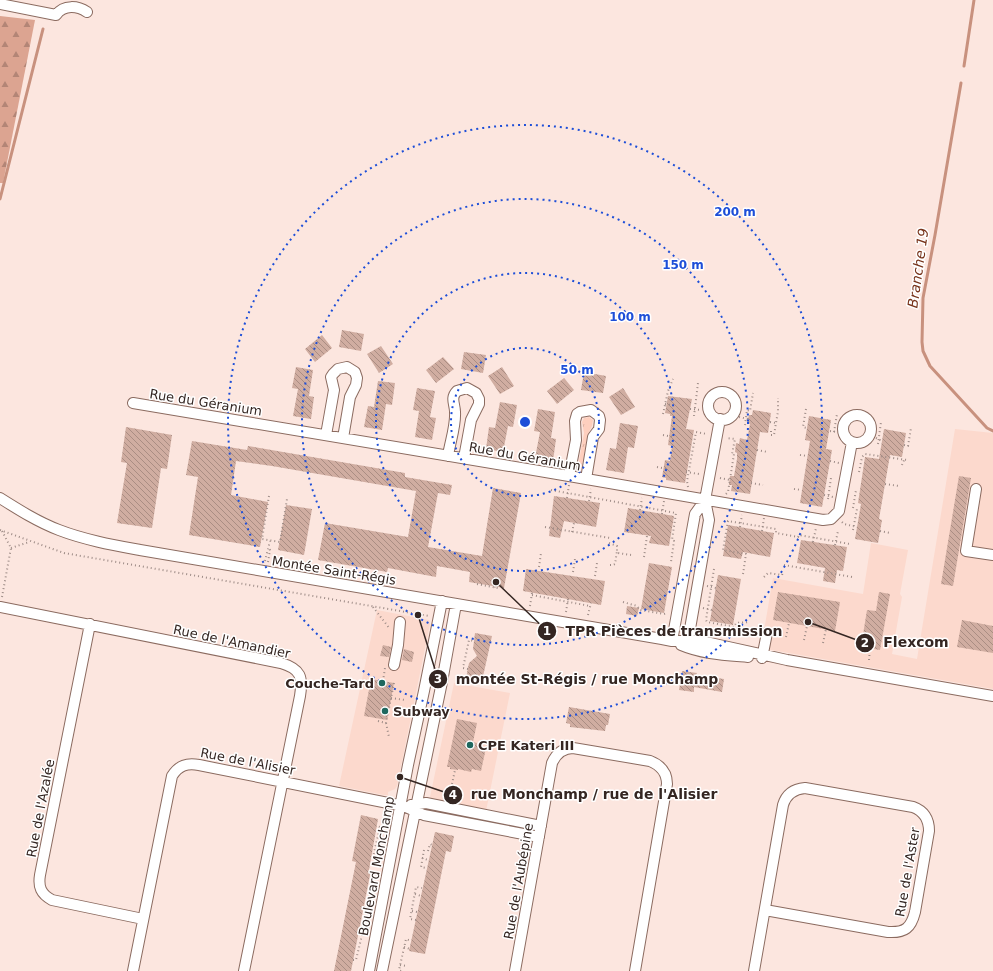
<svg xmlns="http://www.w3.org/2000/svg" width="993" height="971" font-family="'DejaVu Sans',sans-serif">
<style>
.built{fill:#fcd9cd}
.grass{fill:url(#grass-tufts)}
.forest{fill:url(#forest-firs)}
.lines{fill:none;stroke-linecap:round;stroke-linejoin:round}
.stream{stroke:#c8917e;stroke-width:3}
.building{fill:url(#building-back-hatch)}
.minor-casing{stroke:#8b6b60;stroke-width:12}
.path{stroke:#9e8c87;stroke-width:2;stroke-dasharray:1 3;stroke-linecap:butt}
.minor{stroke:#fff;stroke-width:10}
.ring{fill:none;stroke:#1d4ed8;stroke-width:2;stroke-dasharray:2 4}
.poi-dot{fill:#1d675e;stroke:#fff;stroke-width:1.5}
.labels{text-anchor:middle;stroke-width:3;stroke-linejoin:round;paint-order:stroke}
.street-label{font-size:13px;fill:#342622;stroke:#fff}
.poi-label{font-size:13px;font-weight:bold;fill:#342622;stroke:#fff;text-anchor:start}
.water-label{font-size:14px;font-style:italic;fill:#77331a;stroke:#fff}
.centre{fill:#1d4ed8;stroke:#fff;stroke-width:2}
.ring-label{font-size:12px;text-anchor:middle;font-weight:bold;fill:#1d4ed8;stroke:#fff;stroke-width:3;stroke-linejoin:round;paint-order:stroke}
.leader{fill:none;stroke:#342622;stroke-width:1.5}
.callout-dot{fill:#342622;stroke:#fff;stroke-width:1.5}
.mark-label{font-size:12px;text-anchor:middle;font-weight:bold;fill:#fff}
.callout-label{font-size:14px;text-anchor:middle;font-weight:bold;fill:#342622;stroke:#fff;stroke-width:3;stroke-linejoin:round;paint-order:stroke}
</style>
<defs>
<pattern id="grass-tufts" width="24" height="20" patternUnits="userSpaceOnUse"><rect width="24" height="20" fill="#fecfbe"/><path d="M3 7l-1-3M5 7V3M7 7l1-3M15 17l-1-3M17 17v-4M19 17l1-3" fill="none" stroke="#dab2a3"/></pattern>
<pattern id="forest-firs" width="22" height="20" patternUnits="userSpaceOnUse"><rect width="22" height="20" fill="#dca491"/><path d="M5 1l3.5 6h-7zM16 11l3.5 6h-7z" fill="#b38576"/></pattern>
<pattern id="building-back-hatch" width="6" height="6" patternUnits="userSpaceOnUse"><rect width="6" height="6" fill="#d0ada1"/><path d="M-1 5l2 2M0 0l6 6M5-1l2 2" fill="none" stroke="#aa8d83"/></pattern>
</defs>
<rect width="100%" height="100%" fill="#fce6df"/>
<!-- built -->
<path class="built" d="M955 429 993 433V689L761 648 773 578 863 594 871 543 908 550 900 594 902 597 892 654 917 659Z
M377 610 429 620 430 624 397 786 395 789 388 792V795H384L339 786Z
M454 683 510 693 486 811 431 799 430 797Z"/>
<!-- grass -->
<path class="grass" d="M589 417 593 420 592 426 588 434 583 461 581 465 579 463V461L584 433 582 422 584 418Z"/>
<!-- forest -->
<path class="forest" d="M0 16 35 20 3 183H0Z"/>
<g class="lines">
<!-- stream -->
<path class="stream" d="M964 66 974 0
M961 83 935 235 923 298 922 342 923 351 930 366 987 428 993 431
M0 199 43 29"/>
</g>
<!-- building -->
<path class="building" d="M342 330 364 334 361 351 339 347Z
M322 335 332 348 315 362 305 349Z
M381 346 393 364 379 373 367 354Z
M464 352 486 355 483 373 461 369Z
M443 357 454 369 436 383 426 370Z
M296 367 313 370 309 396 314 397 311 419 293 416 298 389 292 388Z
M502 367 514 386 500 394 488 376Z
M584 372 606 376 603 393 581 390Z
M564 378 574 390 557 404 547 391Z
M378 381 395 383 392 405 386 404 382 430 364 427 368 406 374 407Z
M417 388 435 391 430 417 436 418 432 440 415 437 419 411 413 410Z
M623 388 635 407 621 415 609 397Z
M668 396 692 399 686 429 694 430 685 483 666 480V478L662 477 665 460 670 461 672 446 668 445 672 416H670V414L665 413Z
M500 402 517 405 513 427 508 426 503 452 486 449 489 427 495 428Z
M538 409 555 412 551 438 556 439 553 461 535 458 540 432 534 431Z
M753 410 771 413 768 433 760 432 750 494 731 491 732 485H729L730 476H734L737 459V453L735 452 736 443 739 444 740 438 747 440 750 424 747 423 749 415H752Z
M809 416 831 420 826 449 832 450 822 507 800 503 810 441 805 440Z
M620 423 638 426 634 448 628 447 624 473 606 470 610 448 616 449Z
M126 427 172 435 167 469 161 468 152 528 117 523 127 463 121 462Z
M884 429 906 433 902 457 890 455 879 519 882 520 878 543 855 539 861 504 858 503 865 457 879 459Z
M192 441 247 450 248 446 347 463 405 473V477L452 485 450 495 438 493 428 547 482 556 493 488 521 493 504 588 469 582 470 572 437 566 436 577 388 568 387 572 318 560 325 523 408 537 416 491 272 466 236 461 231 495 268 502 260 547 189 535 198 477 186 475Z
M959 476 971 478 953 586 941 584Z
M554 496 600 503 596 527 564 521 560 538 549 536Z
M286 505 312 509 304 555 278 550Z
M628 508 674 516 669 546 649 543 651 536 624 532Z
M728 525 774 533 770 557 743 552 741 559 723 556Z
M801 540 847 547 843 571 837 570 835 583 823 581 825 568 797 563Z
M649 563 672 567 664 613 641 609Z
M526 569 605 581 601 605 523 591Z
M718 575 741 579 733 625 710 621Z
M778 592 840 602 835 631 773 620Z
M879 592 890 594 880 650 861 647 867 610 876 611Z
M627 606 639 608 637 616 626 614Z
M962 620 993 626V653L957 647Z
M475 633 492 636 482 681 466 678 469 663 477 656 473 649Z
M383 645 391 647 389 657 380 656Z
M404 649 414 652 412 662 402 660Z
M682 671 697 673 696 675 724 679 722 692 694 687V692L679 690Z
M371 679 394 683 387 720 364 716Z
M569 707 610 714 608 725H606L605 731 570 727V724L566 723Z
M457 719 477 723 473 742 477 743V746L486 748 481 771 472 769 471 772 458 769V770L450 769V767H447Z
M361 815 378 819 369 870H371L351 971H334L356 862 352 861Z
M435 832 454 836 451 852 446 851 425 954 409 951Z"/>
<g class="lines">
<defs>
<path id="minor" d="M0 4 56 15C64 4 78 6 87 12
M708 406a14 14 0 1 1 28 0a14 14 0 1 1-28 0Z
M133 403 569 476 823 520 831 519 839 511 852 442
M843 429a14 14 0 1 1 28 0a14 14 0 1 1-28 0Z
M326 435 334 390 331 377 333 374 338 369 347 367 355 372 357 378 356 385 350 397 343 438
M448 456C450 442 456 426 455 412 455 404 450 398 457 391L467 388 476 393 479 399V404L471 420 464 458
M569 476 576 440 575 421 577 414 580 412 591 410 599 416 600 420 599 429 593 437 586 479
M976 489 966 551 993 555
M0 498C19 510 38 522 59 530 85 540 113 545 140 550L662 639 672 641H701L787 660 993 696
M0 607 281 663C301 669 303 677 300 696L244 971
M90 624 40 875C38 887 41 894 52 900L143 919
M672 641 695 514 705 500
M681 645C702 654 725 655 748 657
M687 646 709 520 705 500 720 419
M762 658 767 633
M394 665 398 645 400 622
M411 805 426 803 541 826
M133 971 172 776C179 765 187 763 199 765L393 804 401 805 424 815 539 837
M369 971 408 765 424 691 442 601
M382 971 442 682 456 604
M515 971 552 763C556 754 563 748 573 748L650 761C660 765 667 772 667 784L635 971
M754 971 783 805C786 795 793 789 805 788L913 807C924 811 929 819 929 831L915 912C911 928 905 933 888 932L765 910"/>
</defs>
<!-- minor casing -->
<use href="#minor" class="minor-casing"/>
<!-- path -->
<path class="path" d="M665 404 671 405
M690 409 701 410
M806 409 803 427 807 428
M663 414 668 391 673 379
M694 416 698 383
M739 417 748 419
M770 422 776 423
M745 425 747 410 750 411 753 393
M771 431V435H774L778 411V398
M830 431 837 432
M834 432 837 414
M663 435 674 437
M876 438 882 441
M878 444 881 422
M904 445 908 446 911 428
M757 450 768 452
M800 455 808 456
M830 461 839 463
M902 465 904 460
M657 467 668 469
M686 472 699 474
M859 472 862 457 865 454 907 460
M720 478 730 480
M751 483 763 485
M885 484 899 486
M688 487 687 481 696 432 707 434
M794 489 802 490
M551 490 676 513 672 540 674 541 671 562
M726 494 728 492 734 454H732L735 439 726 438
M824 495 833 497
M269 496 262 539 280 542 287 499
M567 498 569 485
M828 499 831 478
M589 501 591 489
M853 508 856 490
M640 510 642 498
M662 514 664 501
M842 522 844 524 857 527
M545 527 610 538
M740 527 742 515
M0 530 64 553 429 616
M853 530 857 509
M762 531 764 518
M880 531 890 533
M572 532 574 523
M813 542 816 528
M609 543 617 546V551L618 553 631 555
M835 545 838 531
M11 548 29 542
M644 557 647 536
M265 561 270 541
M268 562 270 550 269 549
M610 565H613L615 564 617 551
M784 565 852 577
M539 567 541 553
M714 569 706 620 707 622 734 627 735 626 736 623 750 622
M573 572 575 559
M743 574 746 554 723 550 728 521 776 529V533L798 537 799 535 850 544
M595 576 597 563
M764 577 768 573 782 575 783 572
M477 584 498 588 492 586
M707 586 716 588
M532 595 590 606
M2 597 11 548 2 531
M623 602 637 606 640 610 664 614 667 613
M530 606 532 593
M373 607 390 629
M703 608 712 610
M566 612 568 599
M588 615 591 603
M786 637 789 623
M804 640 807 626
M823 643 826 629
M869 660 870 649
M468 669 463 668 469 640 474 641
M383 681 385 668
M391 698 405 700
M378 721 386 723 394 683
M386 723 389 737
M452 784 455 770
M424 850 421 867 426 868
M428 851 430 844 432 845
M372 857H373L380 827 376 826
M422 858 428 860
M369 894 372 878
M415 894 421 896
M364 907 372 909
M412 911 417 912
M416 920 410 919 416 887 422 888
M404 947 410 949
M353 960H356L363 931 359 930
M400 965 407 966
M401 971 399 970 406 939 411 941"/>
<!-- minor -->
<use href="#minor" class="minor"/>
</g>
<!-- distance rings -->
<g class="ring">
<circle cx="525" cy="422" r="74"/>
<circle cx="525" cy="422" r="149"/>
<circle cx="525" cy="422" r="223"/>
<circle cx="525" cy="422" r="297"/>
</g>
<!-- markers -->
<g class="poi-dot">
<circle cx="382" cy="683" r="4"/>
<circle cx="385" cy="711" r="4"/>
<circle cx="470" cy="745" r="4"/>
</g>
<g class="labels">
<!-- street labels -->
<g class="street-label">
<text transform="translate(206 402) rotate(9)" y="5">Rue du Géranium</text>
<text transform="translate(525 456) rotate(10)" y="5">Rue du Géranium</text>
<text transform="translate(334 570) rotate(9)" y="5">Montée Saint-Régis</text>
<text transform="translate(232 641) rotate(12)" y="5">Rue de l'Amandier</text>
<text transform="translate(248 761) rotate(11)" y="5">Rue de l'Alisier</text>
<text transform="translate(40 808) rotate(-79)" y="5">Rue de l'Azalée</text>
<text transform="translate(376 866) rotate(-79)" y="5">Boulevard Monchamp</text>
<text transform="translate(907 872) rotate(-80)" y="5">Rue de l'Aster</text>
<text transform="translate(518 881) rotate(-80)" y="5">Rue de l'Aubépine</text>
</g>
<!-- poi labels -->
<g class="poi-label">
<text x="374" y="688" text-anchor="end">Couche-Tard</text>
<text x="393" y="716">Subway</text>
<text x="478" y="750">CPE Kateri III</text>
</g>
<!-- water labels -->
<g class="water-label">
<text transform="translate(918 268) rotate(-82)" y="5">Branche 19</text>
</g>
</g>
<circle cx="525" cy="422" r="6" class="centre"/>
<g class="ring-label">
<text x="735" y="216">200 m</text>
<text x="683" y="269">150 m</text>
<text x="630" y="321">100 m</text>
<text x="577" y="374">50 m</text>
</g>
<!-- callouts -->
<path class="leader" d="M496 582L547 631M808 622L865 643M418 615L438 679M400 777L453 795"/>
<g class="callout-dot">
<circle cx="496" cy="582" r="4"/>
<circle cx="808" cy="622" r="4"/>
<circle cx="418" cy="615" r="4"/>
<circle cx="400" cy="777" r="4"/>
<circle cx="547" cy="631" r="10"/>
<circle cx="865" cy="643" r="10"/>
<circle cx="438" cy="679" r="10"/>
<circle cx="453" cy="795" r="10"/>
</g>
<g class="mark-label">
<text x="547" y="635">1</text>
<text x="865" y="647">2</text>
<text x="438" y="683">3</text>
<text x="453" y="799">4</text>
</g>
<g class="callout-label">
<text x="674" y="636">TPR Pièces de transmission</text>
<text x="916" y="647">Flexcom</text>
<text x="587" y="684">montée St-Régis / rue Monchamp</text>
<text x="594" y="799">rue Monchamp / rue de l'Alisier</text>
</g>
</svg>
